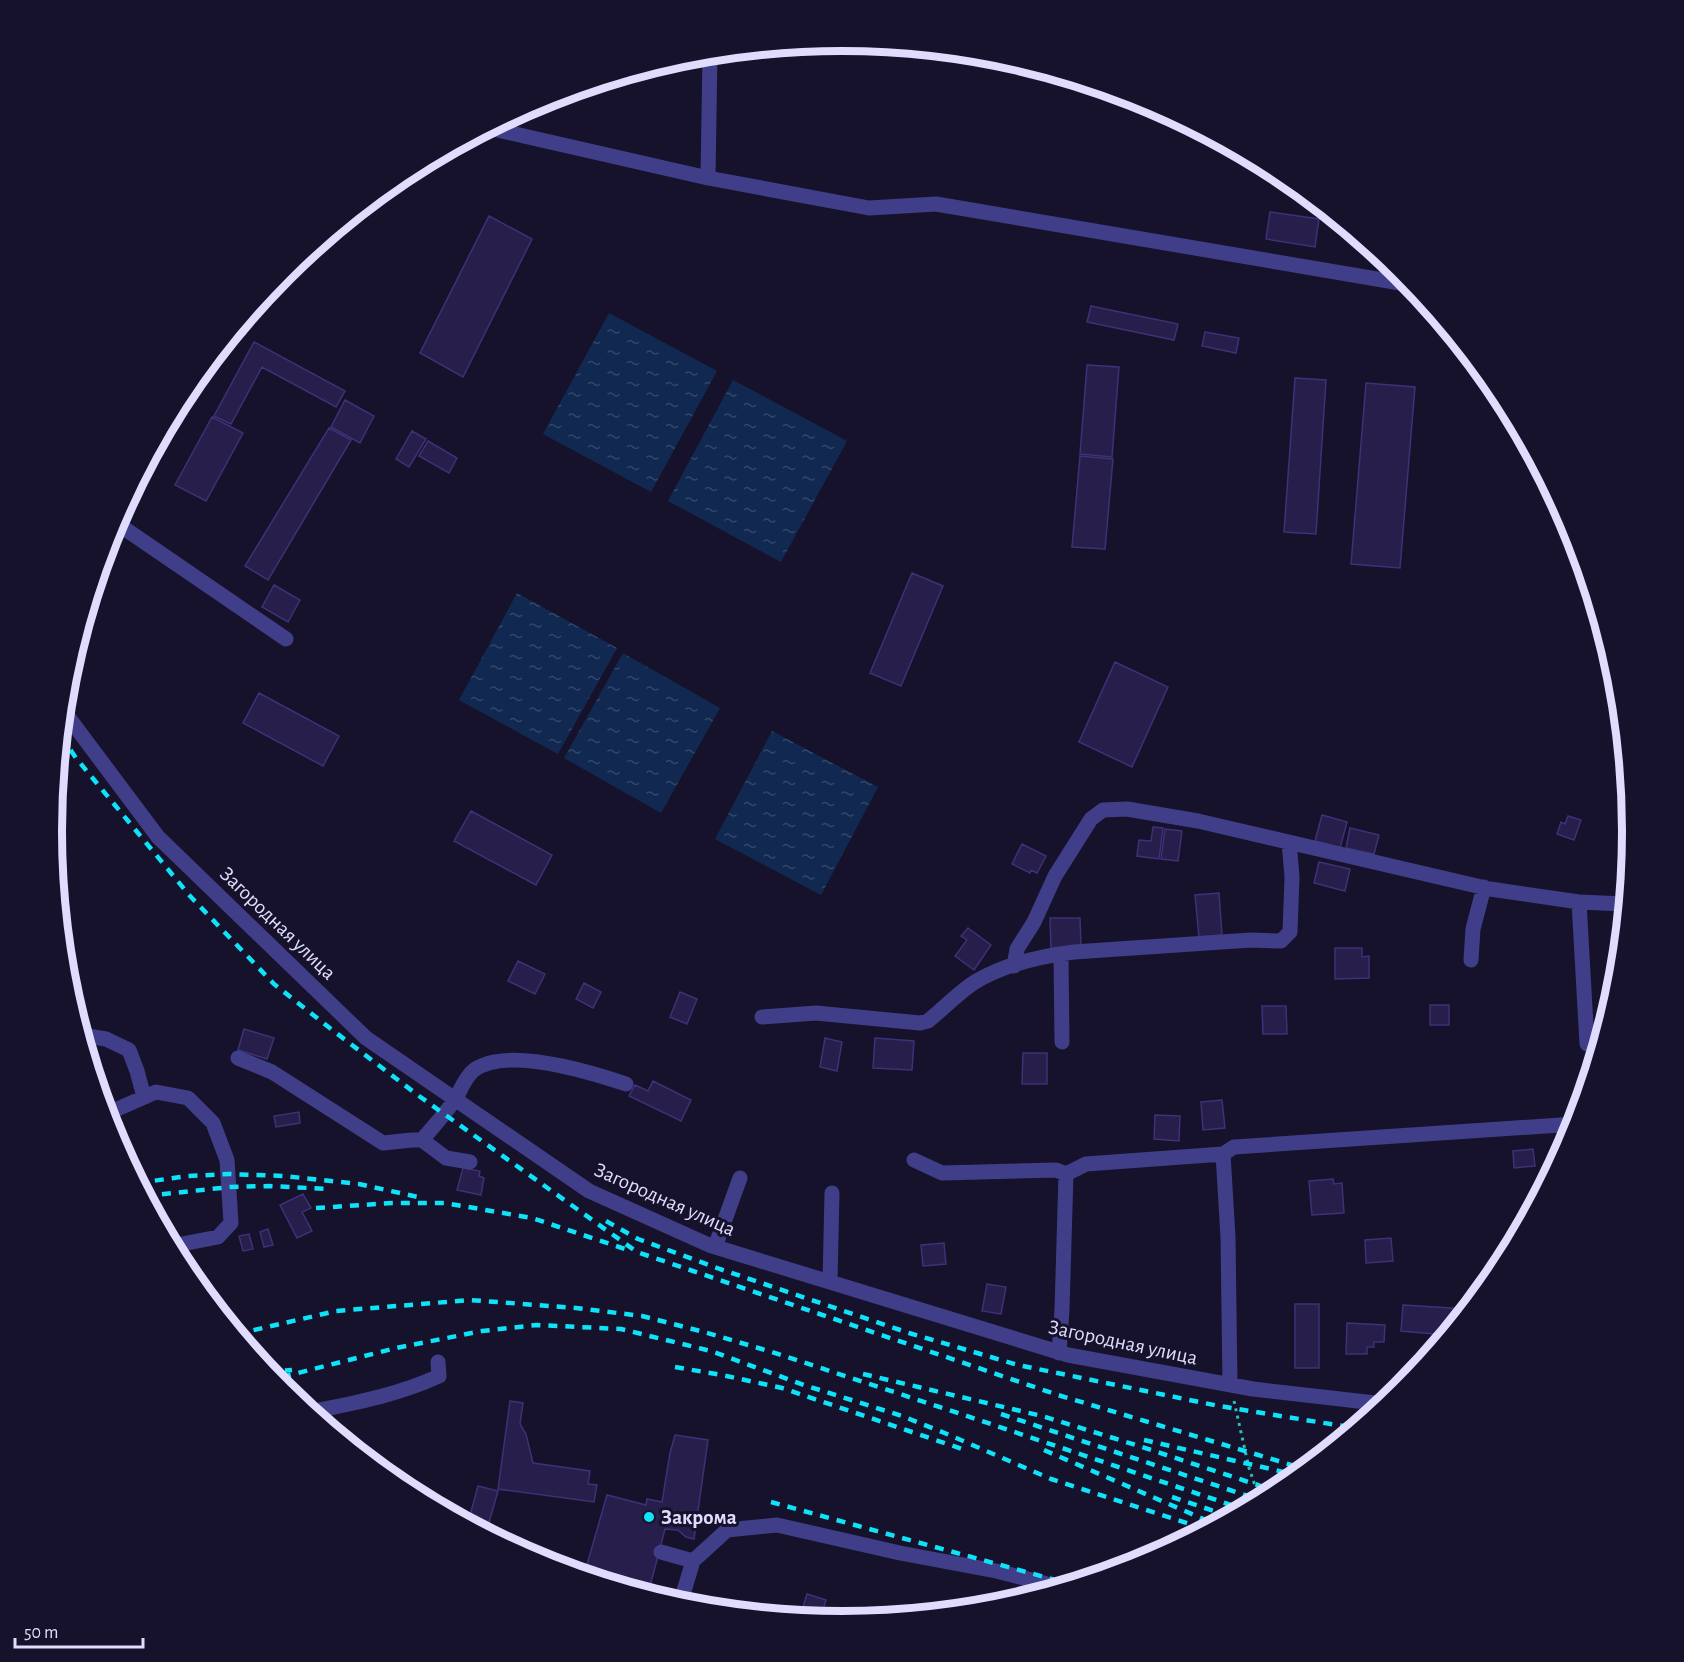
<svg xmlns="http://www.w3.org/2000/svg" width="1684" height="1662" font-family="'Alegreya Sans',sans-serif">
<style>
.water{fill:url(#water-ripples)}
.building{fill:#271e4b;stroke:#3e3176;stroke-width:1.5}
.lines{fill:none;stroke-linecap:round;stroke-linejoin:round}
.path{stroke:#34bab1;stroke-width:3;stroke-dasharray:3 4.5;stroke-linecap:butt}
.minor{stroke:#403e88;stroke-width:15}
.rail{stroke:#0ee3f9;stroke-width:4.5;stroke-dasharray:9 8;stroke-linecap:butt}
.poi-dot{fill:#0ee3f9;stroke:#16122b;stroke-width:2}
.labels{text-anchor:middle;stroke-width:6;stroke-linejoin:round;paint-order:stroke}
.street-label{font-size:21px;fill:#e0dcfe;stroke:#16122b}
.poi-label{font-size:21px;font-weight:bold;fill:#e0dcfe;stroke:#16122b;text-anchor:start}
.rim{fill:none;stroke:#e0dcfe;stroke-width:8}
</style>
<defs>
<pattern id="water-ripples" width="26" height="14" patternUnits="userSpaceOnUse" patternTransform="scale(1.5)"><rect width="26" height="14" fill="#112950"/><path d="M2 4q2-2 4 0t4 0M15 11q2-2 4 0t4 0" fill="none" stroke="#33476a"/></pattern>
</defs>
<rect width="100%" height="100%" fill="#16122b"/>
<!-- water -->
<path class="water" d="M609 313 717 371 651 492 543 434Z
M733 380 847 441 781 562 668 501Z
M517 593 617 648 558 754 459 700Z
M623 653 720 708 661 813 564 758Z
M772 731 878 787 821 895 715 839Z"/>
<!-- building -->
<path class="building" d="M1270 212 1319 219 1315 247 1266 239Z
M489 216 532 239 463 377 420 353Z
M1091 306 1178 324 1174 340 1087 322Z
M1205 332 1239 338 1236 353 1202 346Z
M254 342 345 391 336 407 262 367 231 424 214 416Z
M1087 365 1119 367 1112 457 1080 454Z
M1295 378 1326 380 1316 534 1284 532Z
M1366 383 1415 387 1400 568 1351 564Z
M345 400 374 416 360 443 331 427Z
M212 417 243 433 206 501 175 485Z
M329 428 351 440 268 580 245 566Z
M412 431 426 439 409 467 396 459Z
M428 441 457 458 449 473 419 456Z
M1080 456 1113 459 1105 549 1072 547Z
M912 573 943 586 901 686 870 673Z
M274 585 300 600 288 622 262 607Z
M1115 662 1168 687 1132 767 1079 742Z
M259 693 339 736 323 766 243 723Z
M471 811 552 855 536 885 454 841Z
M1322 815 1347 822 1340 848 1315 841Z
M1568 816 1581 820 1574 840 1557 834 1561 822 1565 824Z
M1153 827 1163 828 1159 859 1137 856 1139 840 1151 841Z
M1350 828 1379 835 1374 854 1346 848Z
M1165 829 1182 831 1178 861 1161 859Z
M1022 844 1046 856 1037 873 1031 870 1030 873 1012 864Z
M1319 862 1350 869 1345 891 1314 883Z
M1219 893 1222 935 1199 937 1195 895Z
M1050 918H1080L1081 947 1051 948Z
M968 928 991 945 974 970 955 956 967 940 961 936Z
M1335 948H1362V957L1369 956V978L1335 979Z
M518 961 545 974 535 994 508 981Z
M584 983 601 992 593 1008 576 999Z
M680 992 697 999 687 1024 670 1017Z
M1430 1005H1449V1025H1430Z
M1262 1006H1286L1287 1034H1263Z
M244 1029 274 1038 267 1059 238 1050Z
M825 1038 842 1042 837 1071 820 1067Z
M875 1038 914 1041 912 1070 873 1068Z
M1023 1053H1047V1084H1022Z
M653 1081 691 1100 681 1121 629 1096 635 1085 648 1091Z
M1222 1100 1225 1128 1203 1130 1201 1102Z
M299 1112 300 1123 276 1127 274 1116Z
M1155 1115 1180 1116 1179 1141 1154 1139Z
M1533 1149 1535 1166 1514 1168 1513 1151Z
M463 1168 480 1171 479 1176 484 1178 481 1195 457 1190Z
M1333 1179 1334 1184 1342 1183 1344 1213 1312 1215 1309 1181Z
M303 1194 311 1208 302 1212 312 1231 297 1238 280 1205Z
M268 1229 273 1245 264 1247 260 1232Z
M249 1234 253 1249 243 1251 239 1236Z
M1391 1238 1393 1261 1366 1263 1365 1240Z
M944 1243 946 1264 923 1266 921 1245Z
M987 1284 1006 1287 1001 1314 982 1311Z
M1295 1304H1319V1368H1295Z
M1403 1305 1467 1309 1446 1335 1401 1331Z
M1347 1323 1385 1325 1384 1342H1374V1347H1367V1354H1346Z
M510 1401 523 1403 520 1424 526 1434 533 1463 590 1471 588 1484 597 1485 594 1502 498 1489Z
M675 1435 708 1440 694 1539 686 1537 678 1530 665 1529 648 1594 584 1575 607 1495 646 1505 647 1499 662 1502 670 1453Z
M478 1486 498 1491 486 1533 468 1523Z
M807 1594 826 1600 820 1619 801 1613Z"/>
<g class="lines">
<!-- path -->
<path class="path" d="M1234 1401 1249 1468 1260 1500"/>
<!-- minor -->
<path class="minor" d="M710 53 708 178 869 208 936 204 1412 285
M489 128 708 178
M115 522 286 639
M63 710 158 837 366 1038 589 1191 709 1245 1068 1355 1253 1389 1384 1404
M1579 902 1587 1044
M1061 954 1062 1042
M1471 960 1473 929 1484 887
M1014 966 1017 949 1034 922 1055 876 1091 819 1103 810 1127 809 1198 821 1490 889 1579 902 1625 904
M762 1017 816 1013 920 1023 928 1021C942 1010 960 991 975 982 1003 965 1042 956 1074 952L1251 940 1281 941 1290 932 1292 877 1289 842
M82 1035 106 1039 129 1050 137 1071 144 1097
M238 1058 272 1072 383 1143 412 1140H422C433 1127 444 1115 454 1101 461 1091 464 1078 474 1070 507 1046 590 1072 626 1084
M106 1114 156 1092 188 1098 213 1123 227 1160 231 1223 218 1237 172 1246
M422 1140 446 1158 470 1162
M1223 1154 1228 1237 1230 1385
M914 1160 942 1173 1056 1170 1066 1174 1086 1164 1223 1154 1234 1147 1575 1124
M715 1247 740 1178
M830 1282 832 1193
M1059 1353 1062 1310 1066 1174
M310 1412C354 1403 398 1395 439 1376L438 1362
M661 1552 693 1561
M693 1561 727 1530 777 1525 900 1553 996 1571 1059 1587
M680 1604 693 1561"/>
<!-- rail -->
<path class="rail" d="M61 736 76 758 190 896 274 984 331 1029 419 1096 637 1252 1058 1395 1305 1469
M138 1183 188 1176 229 1174 284 1176 359 1184 418 1197
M145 1196 230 1187 269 1186 329 1189
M316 1208 392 1203H445L532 1218 625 1249
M606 1221 638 1239 720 1269 909 1333 1018 1365 1219 1406 1355 1428
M237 1334 336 1311 470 1300 576 1308 642 1316 704 1332 772 1352 964 1415 1243 1509
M675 1367 722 1375 782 1388 968 1451
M268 1372 292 1370
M863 1374 1042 1416 1139 1446 1276 1491
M282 1377 396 1348 482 1331 537 1325 621 1329 711 1351 804 1385 902 1416 947 1434 1051 1479 1205 1529
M1001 1414 1260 1500
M1144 1440 1297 1475
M1044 1450 1215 1524
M1172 1497 1229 1516
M771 1502 1070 1584"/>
</g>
<!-- markers -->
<circle class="poi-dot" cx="649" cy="1517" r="6"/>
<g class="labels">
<!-- street labels -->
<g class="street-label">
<text transform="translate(278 923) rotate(44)" y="7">Загородная улица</text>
<text transform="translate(665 1199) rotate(24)" y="7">Загородная улица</text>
<text transform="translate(1123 1342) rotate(12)" y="7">Загородная улица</text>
</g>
<!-- poi labels -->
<g class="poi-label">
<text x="661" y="1524">Закрома</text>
</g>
</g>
<!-- crop -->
<path d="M0 0H1684V1662H0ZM62 831a780 780 0 1 1 1560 0a780 780 0 1 1-1560 0Z" fill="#16122b" fill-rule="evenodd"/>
<path class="rim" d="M62 831a780 780 0 1 1 1560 0a780 780 0 1 1-1560 0Z"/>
<!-- scale -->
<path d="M15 1638v9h128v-9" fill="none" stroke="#e0dcfe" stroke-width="3"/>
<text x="24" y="1638" font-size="18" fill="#e0dcfe" stroke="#16122b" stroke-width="4.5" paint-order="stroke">50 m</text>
</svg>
